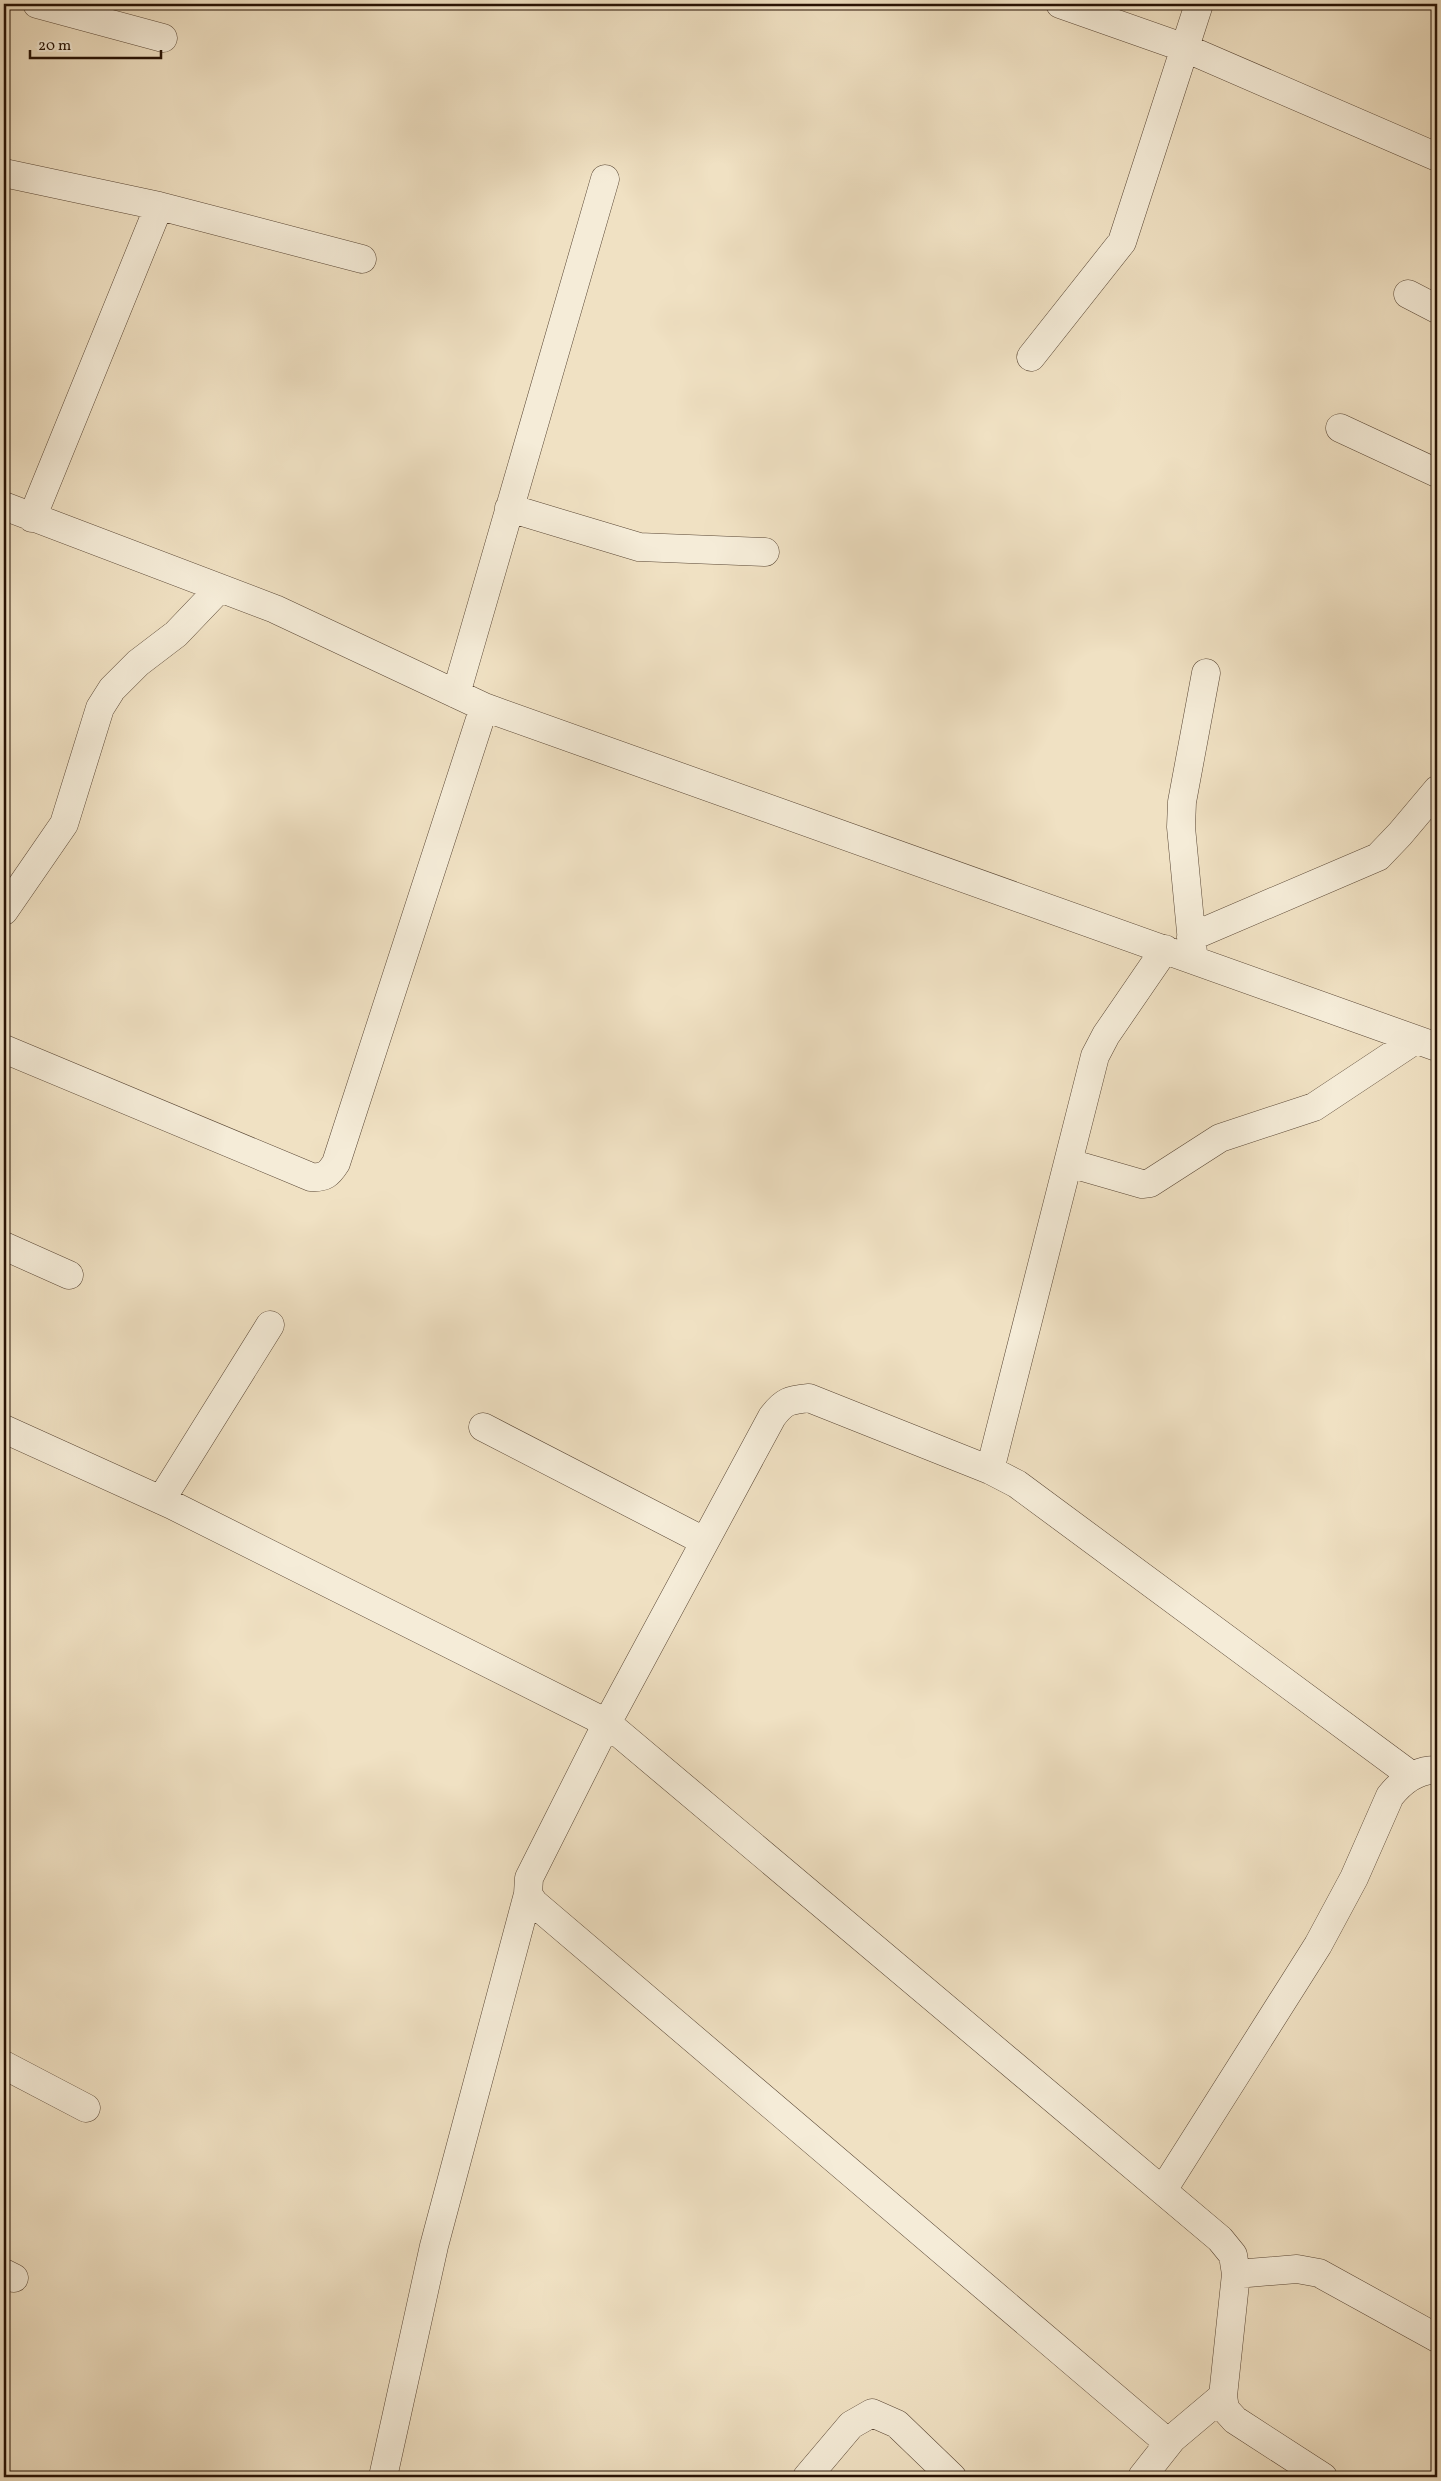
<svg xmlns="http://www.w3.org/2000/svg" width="1441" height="2481" font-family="Vollkorn,serif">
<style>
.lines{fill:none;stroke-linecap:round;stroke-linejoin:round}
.minor-casing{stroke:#594634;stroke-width:29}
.minor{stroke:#f5ecd8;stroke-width:28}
</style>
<rect width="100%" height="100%" fill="#f0e1c3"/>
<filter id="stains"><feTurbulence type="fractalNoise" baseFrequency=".004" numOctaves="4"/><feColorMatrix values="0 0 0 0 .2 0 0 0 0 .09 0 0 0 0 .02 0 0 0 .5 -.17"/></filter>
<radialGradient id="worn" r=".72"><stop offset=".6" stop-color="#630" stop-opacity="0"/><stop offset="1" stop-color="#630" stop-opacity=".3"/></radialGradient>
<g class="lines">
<defs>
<path id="minor" d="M37 4 163 38
M1060 4 1185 48 1437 157
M4 173 159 206 362 259
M1408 294 1437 309
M1031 357 1122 242 1199 4
M1340 428 1437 473
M4 506 275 609 484 707 1437 1047
M509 508 639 547 765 552
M32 518 159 206
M456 694 605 179
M4 911 64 824 100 708 112 689 138 663 176 634 219 589
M1191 937 1378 857 1400 834 1437 790
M1193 953 1181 827 1182 802 1206 673
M4 1049 311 1177C325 1178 329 1174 336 1163L484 707
M1069 1163 1142 1184 1150 1183 1220 1138 1314 1107 1415 1040
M4 1246 69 1275
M483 1427 704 1541
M4 1429 172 1505 607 1723 1220 2239 1233 2255 1236 2274 1223 2396 1225 2409 1235 2420 1323 2477
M990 1470 1095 1056 1106 1035 1165 949
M161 1500 270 1325
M4 2065 86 2108
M1163 2190 1318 1945 1354 1878 1390 1796C1402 1781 1417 1769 1437 1770
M4 2273 14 2278
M1236 2274 1297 2269 1319 2273 1437 2338
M1223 2396 1172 2439 1165 2438 1159 2435 534 1903 528 1894 529 1878 607 1723 772 1417C784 1401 789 1400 809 1398L990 1470 1017 1484 1412 1776
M383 2477 434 2246 528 1894
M807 2477 851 2425 872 2413 897 2424 952 2477
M1142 2477 1172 2439"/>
</defs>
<!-- minor casing -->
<use href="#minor" class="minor-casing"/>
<!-- minor -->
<use href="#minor" class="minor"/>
</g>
<!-- margin -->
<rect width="1441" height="2481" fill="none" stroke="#f0e1c3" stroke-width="20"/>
<rect x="5" y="5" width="1431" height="2471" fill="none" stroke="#271204" stroke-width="2.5"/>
<rect x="10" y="10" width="1421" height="2461" fill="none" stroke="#271204"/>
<!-- scale -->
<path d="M30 50v8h131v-8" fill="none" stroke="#271204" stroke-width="2.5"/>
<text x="38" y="50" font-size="15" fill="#271204" stroke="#f5ecd8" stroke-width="4" paint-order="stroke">20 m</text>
<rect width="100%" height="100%" filter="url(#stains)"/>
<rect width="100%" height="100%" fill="url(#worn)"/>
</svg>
